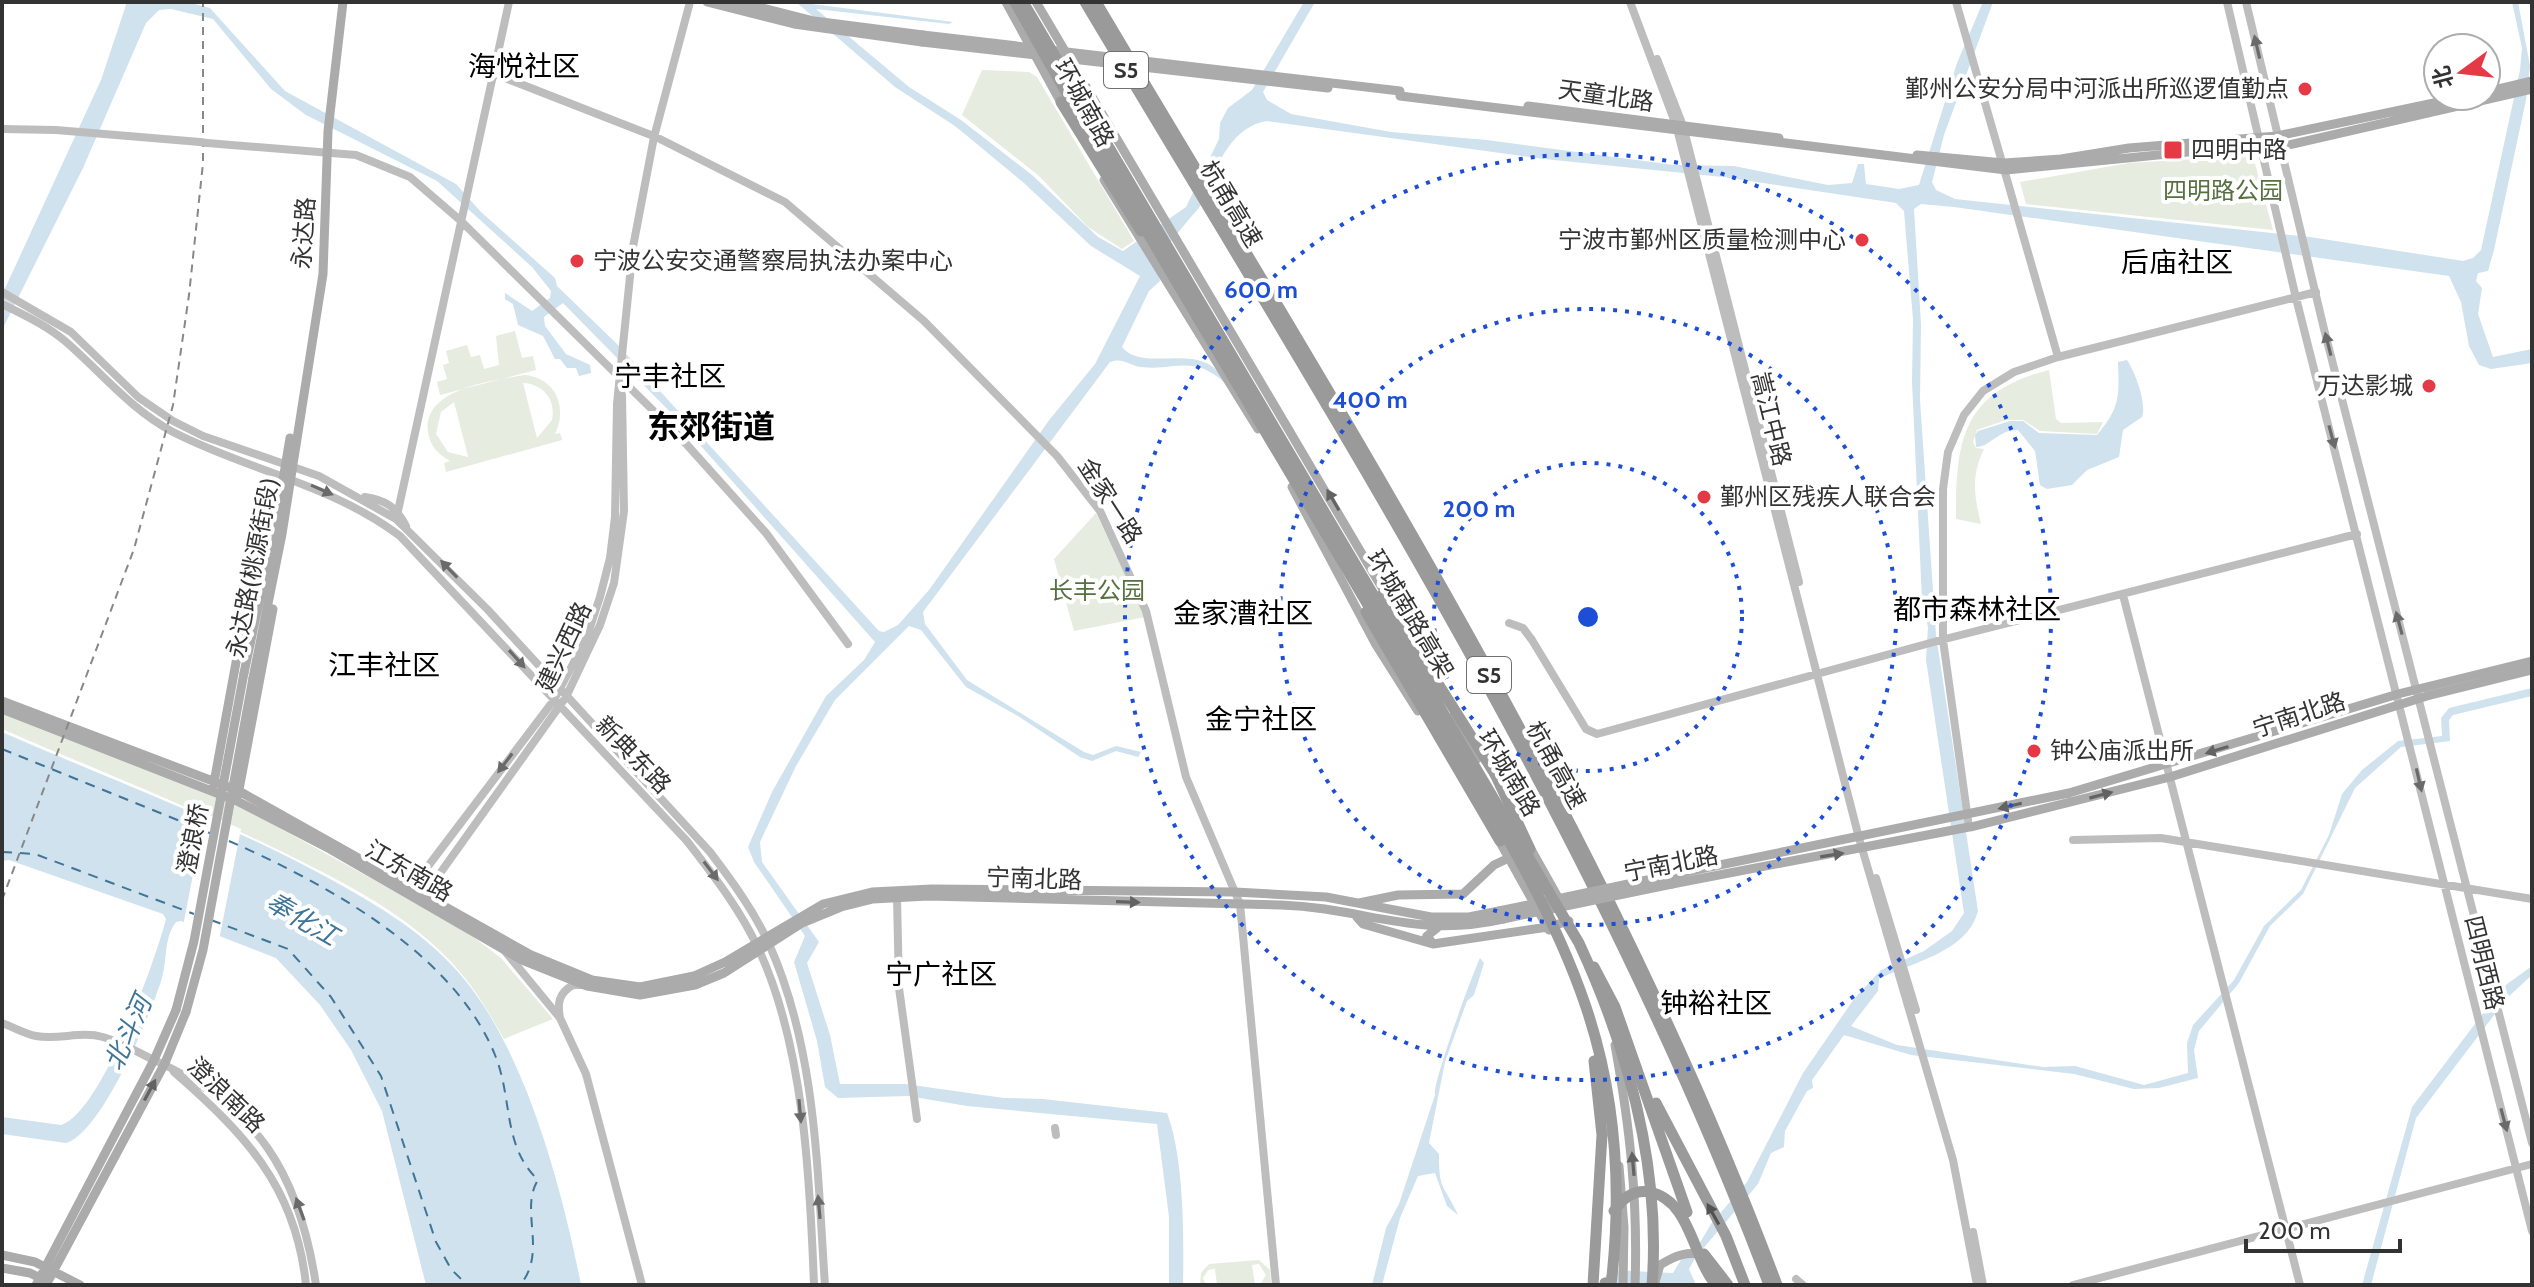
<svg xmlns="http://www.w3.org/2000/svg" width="2534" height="1287" font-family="Cabin,'Noto Sans SC',sans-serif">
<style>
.green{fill:#e6ecdf;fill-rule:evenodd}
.water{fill:#cfe2ee}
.pier{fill:#fff}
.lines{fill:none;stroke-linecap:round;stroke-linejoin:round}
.ferry{stroke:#3f7597;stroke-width:2;stroke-dasharray:10 8;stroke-linecap:butt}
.secondary{stroke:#bdbdbd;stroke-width:8}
.primary{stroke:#ababab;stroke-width:9}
.highway{stroke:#9a9a9a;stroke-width:11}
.rail{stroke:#888;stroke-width:2;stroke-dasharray:8 6;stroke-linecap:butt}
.secondary-bridge{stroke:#bdbdbd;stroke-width:8}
.primary-bridge{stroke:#ababab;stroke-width:9}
.highway-bridge{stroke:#9a9a9a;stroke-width:11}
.oneway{fill:#6a6a6a}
.oneway2{fill:#636363}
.oneway3{fill:#525252}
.ring{fill:none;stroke:#1d4ed8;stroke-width:4;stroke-dasharray:4 8}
.poi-dot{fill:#e63946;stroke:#fff;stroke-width:3}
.labels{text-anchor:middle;stroke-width:8;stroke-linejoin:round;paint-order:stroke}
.shield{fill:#fff;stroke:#707070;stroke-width:2}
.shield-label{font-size:22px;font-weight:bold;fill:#333}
.poi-label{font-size:24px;fill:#333;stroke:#fff;text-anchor:start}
.street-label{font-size:24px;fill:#333;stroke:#fff}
.park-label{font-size:24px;fill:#56703f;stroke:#fff}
.water-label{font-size:26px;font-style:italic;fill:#3f7597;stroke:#fff}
.quarter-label{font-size:28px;fill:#000;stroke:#fff}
.district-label{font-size:32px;font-weight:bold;fill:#000;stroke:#fff}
.centre{fill:#1d4ed8;stroke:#fff;stroke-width:4}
.ring-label{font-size:24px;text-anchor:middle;font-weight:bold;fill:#1d4ed8;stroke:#fff;stroke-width:8;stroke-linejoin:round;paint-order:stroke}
</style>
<rect width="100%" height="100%" fill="#fff"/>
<!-- green -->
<path class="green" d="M982 70 1029 72 1037 77 1134 241 1122 249 1088 227 1038 175 962 115Z
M2245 156 2254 160 2273 230 2026 204 2020 182 2129 163Z
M515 331 522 358 533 356 536 370 440 395 437 382 447 379 443 365 449 363 446 351 467 345 471 357 480 355 484 369 499 365 496 336Z
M2049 370 2056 419 2061 423 2103 422 2097 434 2040 431 2023 420H2006L1977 430 1973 442 1976 448 1984 449C1971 476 1974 495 1981 524L1956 519C1956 440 1962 392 2049 370Z
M525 375C556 378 568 408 555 434L560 433 562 440 446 472 444 463 450 461C438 454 430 446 428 432 422 388 495 380 525 375ZM523 383C544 384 556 400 552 420L537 438ZM454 402 468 456V457L448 452 436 434 441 412Z
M1096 513 1145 617 1074 631 1054 559Z
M2 713 236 804 374 880 472 936 501 958 553 1019 504 1039C491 1017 478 993 461 973 413 915 336 878 270 846 182 803 92 768 2 729Z
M1259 1260 1270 1270 1271 1285H1260L1266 1275 1259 1264 1252 1265 1255 1285H1217L1215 1269 1226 1267 1208 1270 1203 1278 1206 1285H1200L1201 1273 1209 1264Z"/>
<!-- water -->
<path class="water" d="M127 2H187L210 8 285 91 456 184 481 212 555 278 557 286 617 344 879 631 884 632 898 625 929 590 1050 419 1095 364 1140 276 1091 246 1024 183 955 126 895 87 796 2 953 22 949 24 816 9 909 87 961 120 1032 175 1098 237 1123 251 1186 207 1219 139 1220 123 1228 108 1252 90 1304 2H1315L1263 92 1267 100 1291 114 1391 132 1487 140 1674 165 1734 166 1828 185 1852 183 1858 164H1864L1866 184 1899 189 1919 185 1957 63 1983 2H1993L1944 135 1932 182 1936 190 1955 199 2310 237 2463 261 2473 258 2481 250 2520 70 2522 48 2512 2H2518L2530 66 2526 100 2494 250 2488 271 2478 273 2476 281 2482 288 2478 314 2493 357 2532 349V363L2491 369 2479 365 2469 346 2461 302 2449 276 1954 207 1921 204 1914 209 1921 324 1920 400 1936 635 1978 911C1967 953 1911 962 1879 979L1878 991 1851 1026 1897 1045 2043 1067 2075 1066 2144 1085 2188 1073 2187 1043 2193 1025 2234 980 2264 926 2301 890 2329 835 2342 794 2362 770 2398 741 2442 736 2441 718 2449 708 2532 688V696L2453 715 2449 720 2450 741 2401 747 2355 788 2303 894 2270 926 2239 983 2199 1031 2194 1050 2198 1078 2159 1088 2134 1089 2074 1074 1911 1055 1844 1035 1812 1080 1813 1088 1807 1091 1785 1131 1784 1147 1771 1153 1758 1184 1695 1258 1689 1269 1696 1285H1598L1611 1270 1673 1273 1687 1250 1698 1246 1711 1224 1747 1182 1803 1073 1854 999 1881 970 1924 951 1952 931 1964 913 1926 660 1928 627 1922 600 1912 381 1913 319 1904 211 1896 203 1723 177 1544 159 1267 121C1233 126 1218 163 1205 192 1203 197 1202 205 1198 209 1183 226 1170 242 1157 262L1160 281 1149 291 1122 347C1144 375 1205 337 1225 383 1193 354 1176 371 1141 367 1129 365 1122 357 1110 362L923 612 925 624 967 680 1084 752 1093 755 1116 746 1141 752 1138 757 1116 751 1092 761 1080 757 1018 716 966 687 921 630 909 626 835 700 796 766 760 842 762 862 819 942 807 963 830 1035 840 1084H905L1004 1098 1043 1099 1167 1113C1184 1157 1184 1237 1183 1285H1169V1217L1157 1124 967 1106 908 1096 838 1098 825 1087 817 1041 794 962 805 936 754 862 748 847 772 792 826 696 864 660 875 642 677 419 563 303 544 317 545 326 566 354 590 365 591 373 579 376 576 368H567L560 359H555L543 336 518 325 513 304 505 299V293L532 311 550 298 551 291 532 267 437 181 306 115 271 89 213 19 171 9 159 10 146 23 83 168 2 330V295L101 80Z
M2127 360C2135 372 2147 403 2142 417L2123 430 2119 457 2087 470 2072 485 2047 489 2040 485 2035 451 2018 430C1999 429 1990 447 1976 447L1975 435 1978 431 2010 421H2023L2039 433 2097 435C2121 407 2119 395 2118 362Z
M2 732C107 778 215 818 317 872 367 899 421 929 459 973 525 1048 562 1188 581 1285H426L382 1111 351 1050 320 1005 276 958 181 921 176 922C163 939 168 961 161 981 150 1016 101 1134 66 1143L2 1134V1117L61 1125C101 1113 156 959 166 919L163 914 9 860 2 861Z
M1480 958 1484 963 1474 995 1467 1001 1445 1062 1429 1143 1439 1154C1439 1192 1443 1182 1458 1215L1447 1206 1435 1173 1418 1176 1400 1218 1382 1285H1372L1386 1228 1399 1204 1435 1095C1432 1084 1472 975 1480 958Z
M2532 966V975L2507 998 2416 1118 2371 1285H2362L2412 1107 2503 987Z"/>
<!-- pier -->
<path class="pier" d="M205 813 241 829 219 940 183 926Z"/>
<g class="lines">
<!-- ferry -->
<path class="ferry" d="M2 749 212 834
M229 841C325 883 454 953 495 1055 513 1099 502 1145 538 1180 519 1210 548 1252 520 1285
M2 852 35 854 194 914
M211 920 288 949 331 997 381 1076 436 1242 451 1269 467 1285"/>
<!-- secondary -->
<path class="secondary" d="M1630 2 1676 125 1859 838 1953 1160 1977 1285
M1956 2 2058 357
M2227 2 2296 298 2532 1231
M2246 2 2324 329 2532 1143
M1657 59 1683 126 1799 582
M495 74 656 137 785 202 924 321 1057 456 1100 511 1146 611 1186 777 1240 904 1276 1285
M2 129 56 130 200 142
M207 143 356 155 410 177 461 221 680 437 766 533 848 644
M2 292 71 332 138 397 173 421 203 436 319 476 396 519 488 610 710 852C732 881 754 911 769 944 817 1051 817 1171 825 1285
M2 304C24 315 46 325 65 341 101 372 130 409 173 432 249 471 329 483 400 536L687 841C713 875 740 909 758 948 804 1045 810 1179 814 1285
M365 497C386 500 396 507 406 526
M398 511 509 2
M2123 595 2300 1285
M1509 623 1523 628 1532 640 1586 729 1597 734 1941 640 2357 534
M1969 827 1943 640V489L1948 452 1964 415 1983 391 2014 372 2058 357 2316 292
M2073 840 2161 838 2532 899
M1876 878 1916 1010
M413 886 554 700 586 639 600 597 610 558 615 517 617 404 633 247 654 137 690 2
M426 893 566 697 600 625 614 583 624 511 622 395
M897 898 899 988 917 1119
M504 950 560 1018C557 1003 559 993 573 985H581
M560 1018 586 1074 642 1285
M2 1023C13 1027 25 1034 36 1036 59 1040 81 1031 103 1037 121 1042 137 1052 154 1060 258 1107 299 1173 316 1285
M174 1072C245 1134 296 1187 306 1285
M1055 1128 1056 1135
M1973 1232 1983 1285
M1796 1279 1803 1285
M2073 1285 2532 1164"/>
<!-- primary -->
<path class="primary" d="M707 2 794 24 922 42
M738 2 814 21 923 35
M1006 2 1064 108
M1036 2 1388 598
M2486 92 2532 81
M1400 96 2006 170 2208 150 2280 147 2532 89
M1528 106 1779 138
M1917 155 2004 163 2061 159 2129 148 2277 136 2467 96
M1104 180 1258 429
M1292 487 1375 643 1418 711
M244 673 276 522 290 438
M253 678 282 534 323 274 328 131 343 2
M2 701 239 791 531 955 592 980 640 987 694 976 725 962 823 904 872 892 932 889 1235 892 1326 897 1431 917H1469L1499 911
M2 709 237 801 330 849 522 960 587 986 640 995 695 985 724 973 802 923 841 907 873 899 928 896C1046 899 1164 901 1281 905 1365 908 1415 939 1503 919
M1453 716 1477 759
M213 788 246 608 261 577
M238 795 273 609
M1971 827 2170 777 2427 696 2532 670
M1496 835 1549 930
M1528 844 1560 901
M1671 875 2069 793 2398 694 2532 661
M1672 884 1969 827
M1359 903 1398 895 1463 894 1494 865 1513 856
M1356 916 1363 924 1433 944 1427 936 1437 928
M1433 944 1548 927 1569 921
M1615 1045C1630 1128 1638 1200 1635 1285
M1619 1166 1624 1227 1623 1285
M2 1255 35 1262 80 1285
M2 1268 30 1273 46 1281
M1655 1282 1660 1265C1676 1255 1687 1251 1705 1255
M36 1285 154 1060 176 1010
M46 1285 165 1063 186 1012"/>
<!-- highway -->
<path class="highway" d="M1085 2C1333 418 1598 830 1769 1285
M1096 2C1343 418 1607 830 1777 1285
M1061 102 1141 231
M1366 612 1500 841
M1495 774 1530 849
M1594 967 1615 1007 1687 1212
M1656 1103 1726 1236 1745 1285
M1605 1285V1283"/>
<!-- rail -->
<path class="rail" d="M2 900 134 549 173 405 189 295 203 163V2"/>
<!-- secondary-bridge -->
<path class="secondary-bridge" d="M200 142 207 143"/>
<!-- primary-bridge -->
<path class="primary-bridge" d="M923 35 1400 91
M922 42 1328 88
M1499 911 1671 875
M1503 919 1672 884
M176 1010 194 941 244 673
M186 1012 203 950 253 678"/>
<!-- highway-bridge -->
<path class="highway-bridge" d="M1015 2C1137 220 1268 434 1395 651 1461 764 1544 882 1586 1007 1616 1096 1622 1192 1611 1285
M1023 2 1579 943C1628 1049 1661 1167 1652 1285
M1382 595 1495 774
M1614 1211C1622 1199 1634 1189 1650 1192 1691 1201 1692 1257 1716 1285
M1704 1254 1728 1285
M1593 1285 1602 1135 1594 1061"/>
</g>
<!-- one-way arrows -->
<defs><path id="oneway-solid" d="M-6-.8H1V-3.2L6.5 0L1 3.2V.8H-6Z" transform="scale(2)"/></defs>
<g class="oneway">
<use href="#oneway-solid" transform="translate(2257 47) rotate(-103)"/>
<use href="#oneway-solid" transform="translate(2328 344) rotate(-104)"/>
<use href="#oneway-solid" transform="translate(2332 437) rotate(75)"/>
<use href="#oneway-solid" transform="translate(322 490) rotate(24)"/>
<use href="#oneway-solid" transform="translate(449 569) rotate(-134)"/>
<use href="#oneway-solid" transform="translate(2399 623) rotate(-105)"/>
<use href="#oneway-solid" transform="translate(517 659) rotate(48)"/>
<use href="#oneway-solid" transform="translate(505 763) rotate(127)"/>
<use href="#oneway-solid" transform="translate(2419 780) rotate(77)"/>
<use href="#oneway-solid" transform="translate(711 871) rotate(53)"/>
<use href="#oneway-solid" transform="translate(800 1111) rotate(85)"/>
<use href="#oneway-solid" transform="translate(2504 1120) rotate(75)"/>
<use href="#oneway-solid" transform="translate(819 1207) rotate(-95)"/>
<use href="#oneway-solid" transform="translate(300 1209) rotate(-110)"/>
</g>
<g class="oneway2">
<use href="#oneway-solid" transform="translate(1333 500) rotate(-120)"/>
<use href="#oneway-solid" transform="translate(2217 750) rotate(163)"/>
<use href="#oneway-solid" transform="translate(2101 795) rotate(-15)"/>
<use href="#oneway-solid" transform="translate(2010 806) rotate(167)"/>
<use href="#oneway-solid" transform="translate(1832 855) rotate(-9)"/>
<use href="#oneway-solid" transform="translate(1128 902) rotate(2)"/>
<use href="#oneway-solid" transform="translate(150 1090) rotate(-62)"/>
<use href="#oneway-solid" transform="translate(1633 1164) rotate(-95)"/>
</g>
<use class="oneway3" href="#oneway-solid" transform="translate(1713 1214) rotate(-119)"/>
<!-- distance rings -->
<g class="ring">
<circle cx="1588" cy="617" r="154"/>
<circle cx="1588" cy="617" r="308"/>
<circle cx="1588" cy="617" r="463"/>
</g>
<!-- markers -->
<g class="poi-dot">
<circle cx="2305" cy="89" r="8"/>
<rect x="2163" y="140" width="20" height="20" rx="4"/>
<circle cx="1862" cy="240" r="8"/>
<circle cx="577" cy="261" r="8"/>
<circle cx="2429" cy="386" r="8"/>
<circle cx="1704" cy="497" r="8"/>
<circle cx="2034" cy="751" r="8"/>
</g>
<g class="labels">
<!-- shield labels -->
<g class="shield">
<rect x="1104" y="52" width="44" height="36" rx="6"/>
<rect x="1467" y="657" width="44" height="36" rx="6"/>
</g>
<g class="shield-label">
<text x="1126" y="78">S5</text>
<text x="1489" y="683">S5</text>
</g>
<!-- poi labels -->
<g class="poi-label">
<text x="2289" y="97" text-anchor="end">鄞州公安分局中河派出所巡逻值勤点</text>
<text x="2191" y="158">四明中路</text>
<text x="1846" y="248" text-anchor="end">宁波市鄞州区质量检测中心</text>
<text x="593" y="269">宁波公安交通警察局执法办案中心</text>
<text x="2413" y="394" text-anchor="end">万达影城</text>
<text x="1720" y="505">鄞州区残疾人联合会</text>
<text x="2050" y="759">钟公庙派出所</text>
</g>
<!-- street labels -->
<g class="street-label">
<text transform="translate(1606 96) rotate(8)" y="8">天童北路</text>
<text transform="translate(1084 103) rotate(61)" y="8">环城南路</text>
<text transform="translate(1231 204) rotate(59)" y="8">杭甬高速</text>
<text transform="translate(304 233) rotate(-86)" y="8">永达路</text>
<text transform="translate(1771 419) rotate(76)" y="8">嵩江中路</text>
<text transform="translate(1110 501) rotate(57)" y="8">金家一路</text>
<text transform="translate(253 568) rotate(-79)" y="8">永达路(桃源街段)</text>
<text transform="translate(1410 614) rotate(59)" y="8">环城南路高架</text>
<text transform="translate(564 647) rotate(-65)" y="8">建兴西路</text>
<text transform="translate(2299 715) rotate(-18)" y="8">宁南北路</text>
<text transform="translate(633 755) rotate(46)" y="8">新典东路</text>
<text transform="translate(1556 765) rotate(61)" y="8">杭甬高速</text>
<text transform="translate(1509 773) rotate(59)" y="8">环城南路</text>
<text transform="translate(193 839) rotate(-79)" y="8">澄浪桥</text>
<text transform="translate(1671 864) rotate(-11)" y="8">宁南北路</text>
<text transform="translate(409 871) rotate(30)" y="8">江东南路</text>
<text transform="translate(1034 879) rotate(2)" y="8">宁南北路</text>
<text transform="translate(2484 963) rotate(76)" y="8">四明西路</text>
<text transform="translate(226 1095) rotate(44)" y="8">澄浪南路</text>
</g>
<!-- park labels -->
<g class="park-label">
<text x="2223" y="199">四明路公园</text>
<text x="1097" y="599">长丰公园</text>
</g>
<!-- water labels -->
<g class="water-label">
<text transform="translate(302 919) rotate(30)" y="9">奉化江</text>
<text transform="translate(128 1033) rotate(-66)" y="9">北斗河</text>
</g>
<!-- quarter labels -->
<g class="quarter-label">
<text x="524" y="76">海悦社区</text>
<text x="2177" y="272">后庙社区</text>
<text x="670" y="386">宁丰社区</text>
<text x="1977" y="619">都市森林社区</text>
<text x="1243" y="623">金家漕社区</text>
<text x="384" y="675">江丰社区</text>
<text x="1261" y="729">金宁社区</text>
<text x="941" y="984">宁广社区</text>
<text x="1716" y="1013">钟裕社区</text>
</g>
<!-- district labels -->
<g class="district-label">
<text x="711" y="438">东郊街道</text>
</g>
</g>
<circle cx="1588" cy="617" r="12" class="centre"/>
<g class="ring-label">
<text x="1261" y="298">600 m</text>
<text x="1370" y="408">400 m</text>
<text x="1479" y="517">200 m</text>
</g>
<!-- border -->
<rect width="2534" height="1287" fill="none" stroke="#333333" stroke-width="8"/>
<!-- north arrow -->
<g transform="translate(2462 72) rotate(255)"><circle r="38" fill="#ffffff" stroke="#adadad" stroke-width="2"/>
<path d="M0-6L14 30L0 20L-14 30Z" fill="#e63946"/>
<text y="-12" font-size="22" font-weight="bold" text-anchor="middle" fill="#333333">北</text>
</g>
<!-- scale -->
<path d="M2246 1239v12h154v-12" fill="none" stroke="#333333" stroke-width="4"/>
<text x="2258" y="1239" font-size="24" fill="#333333" stroke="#ffffff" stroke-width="6" paint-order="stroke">200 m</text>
</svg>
